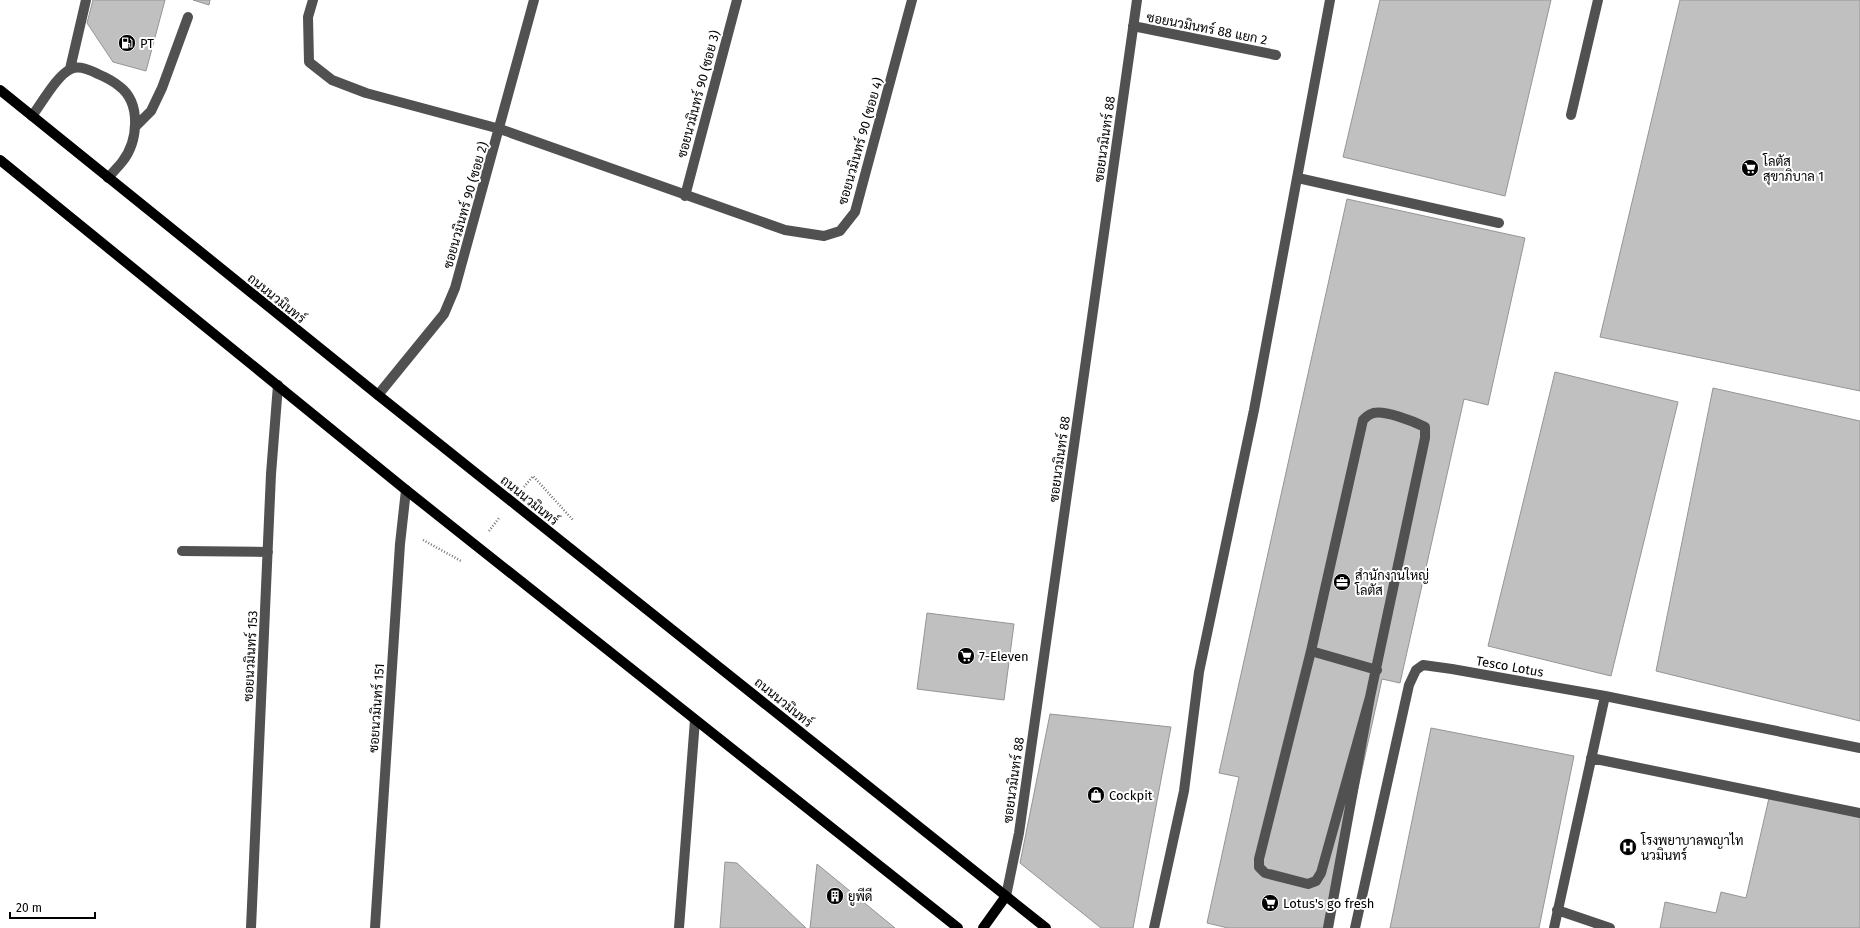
<svg xmlns="http://www.w3.org/2000/svg" width="1860" height="928" font-family="'Fira Sans',Sarabun,sans-serif">
<style>
.building{fill:#c0c0c0;stroke:#959595}
.lines{fill:none;stroke-linecap:round;stroke-linejoin:round}
.path{stroke:#737373;stroke-width:2.5;stroke-dasharray:1 2;stroke-linecap:butt}
.minor{stroke:#515151;stroke-width:10}
.major{stroke:#000;stroke-width:10}
.labels{text-anchor:middle;stroke-width:4;stroke-linejoin:round;paint-order:stroke}
.street-label{font-size:13px;fill:#000;stroke:#fff}
.poi-label{font-size:13px;fill:#000;stroke:#fff;text-anchor:start}
</style>
<rect width="100%" height="100%" fill="#fff"/>
<!-- building -->
<path class="building" d="M93 0H165L146 71 113 62 87 23Z
M193 0H210L209 5Z
M1380 0H1551L1505 196 1343 157Z
M1680 0H1860V391L1600 337Z
M1347 199 1525 238 1488 405 1464 399 1400 683 1382 679 1327 928H1228L1207 923 1239 777 1219 773Z
M1555 372 1678 402 1611 676 1488 646Z
M1713 388 1860 421V721L1656 671Z
M927 613 1014 624 1004 700 917 689Z
M1050 714 1171 727 1133 928H1101L1020 863Z
M1431 728 1574 756 1539 928H1390Z
M1769 798 1860 817V928H1660L1665 902 1716 913 1721 892 1746 898Z
M725 862 737 863 806 928H720Z
M817 864 895 928H810Z"/>
<g class="lines">
<!-- path -->
<path class="path" d="M524 487 533 476 573 520
M489 531 499 518
M423 540 461 561"/>
<!-- minor -->
<path class="minor" d="M313 0 308 17 309 62 332 80 366 93 500 129 785 230 824 236 840 231 855 212 912 0
M1133 26 1276 55
M70 69 86 0
M1571 115 1598 0
M32 116C42 103 57 75 71 69 79 65 90 70 98 74 105 77 113 81 119 86 142 103 138 142 122 162 118 167 113 172 108 178
M135 127 151 111 162 88 188 17
M1298 178 1499 223
M685 196 737 0
M378 395 444 314 455 288 534 0
M182 551 268 552
M1311 651 1377 670
M1591 758 1860 813
M1006 896 1019 833 1137 0
M1557 910 1610 928
M251 928 271 474 278 385
M375 928 400 544 406 490
M679 928 695 720
M1154 928 1184 791 1199 672 1254 410 1330 0
M1328 928 1370 697 1425 438V427C1415 422 1381 408 1371 414 1368 415 1365 418 1363 420L1311 651 1259 859V867L1265 873 1308 884 1316 881 1321 873 1370 697
M1355 928 1409 685 1416 670 1423 665 1452 669 1605 696 1860 748
M1554 928 1605 696"/>
<!-- major -->
<path class="major" d="M0 90 378 395 1046 928
M0 160 406 490 958 928
M983 928 1006 896"/>
</g>
<!-- icons -->
<defs>
<symbol id="fuel-disc" viewBox="-11 -11 22 22"><circle r="9.5" fill="#000" stroke="#fff"/><path d="M-5.5-6h7V0h2V4h1.3V-2.5L3-4.5l.8-.8L6-3V5H2.5V1h-1V6h-7ZM-4.2-4.7v3.2H.2V-4.7Z" fill="#fff"/></symbol>
<symbol id="supermarket-disc" viewBox="-11 -11 22 22"><circle r="9.5" fill="#000" stroke="#fff"/><path d="M-6-5.5h2.5l.6 2H6L4.5 2H-2.5L-4.4-4H-6ZM-1.5 3.2a1.3 1.3 0 1 0 .1 0ZM3 3.2a1.3 1.3 0 1 0 .1 0Z" fill="#fff"/></symbol>
<symbol id="office-disc" viewBox="-11 -11 22 22"><circle r="9.5" fill="#000" stroke="#fff"/><path d="M-6-3h4V-5.5h4V-3h4V5H-6ZM-1-4.5V-3h2v-1.5ZM-6 0V1H6V0Z" fill="#fff"/></symbol>
<symbol id="shop-disc" viewBox="-11 -11 22 22"><circle r="9.5" fill="#000" stroke="#fff"/><path d="M-5-2.5h2.3a2.7 3.5 0 0 1 5.4 0H5L5.5 6h-11ZM-1.5-2.5h3a1.5 2.3 0 0 0-3 0Z" fill="#fff"/></symbol>
<symbol id="hospital-disc" viewBox="-11 -11 22 22"><circle r="9.5" fill="#000" stroke="#fff"/><path d="M-5-5h3v3.5h4V-5h3V5h-3V1.5h-4V5h-3Z" fill="#fff"/></symbol>
<symbol id="building-disc" viewBox="-11 -11 22 22"><circle r="9.5" fill="#000" stroke="#fff"/><path d="M-4-6H4V6H1V3H-1V6H-4ZM-2.5-4.3h1.7v1.8h-1.7ZM.8-4.3h1.7v1.8H.8ZM-2.5-1h1.7V.8h-1.7ZM.8-1h1.7V.8H.8Z" fill="#fff"/></symbol>
</defs>
<g fill-rule="evenodd">
<use href="#fuel-disc" x="117" y="33" width="20" height="20"/>
<use href="#supermarket-disc" x="1740" y="158" width="20" height="20"/>
<use href="#office-disc" x="1332" y="572" width="20" height="20"/>
<use href="#supermarket-disc" x="956" y="646" width="20" height="20"/>
<use href="#shop-disc" x="1086" y="785" width="20" height="20"/>
<use href="#hospital-disc" x="1618" y="837" width="20" height="20"/>
<use href="#building-disc" x="825" y="886" width="20" height="20"/>
<use href="#supermarket-disc" x="1260" y="893" width="20" height="20"/>
</g>
<g class="labels">
<!-- street labels -->
<g class="street-label">
<text transform="translate(1207 28) rotate(11)" y="5">ซอยนวมินทร์ 88 แยก 2</text>
<text transform="translate(698 94) rotate(-75)" y="5">ซอยนวมินทร์ 90 (ซอย 3)</text>
<text transform="translate(1104 139) rotate(-82)" y="5">ซอยนวมินทร์ 88</text>
<text transform="translate(860 141) rotate(-74)" y="5">ซอยนวมินทร์ 90 (ซอย 4)</text>
<text transform="translate(465 205) rotate(-74)" y="5">ซอยนวมินทร์ 90 (ซอย 2)</text>
<text transform="translate(277 298) rotate(39)" y="5">ถนนนวมินทร์</text>
<text transform="translate(1059 459) rotate(-82)" y="5">ซอยนวมินทร์ 88</text>
<text transform="translate(530 500) rotate(39)" y="5">ถนนนวมินทร์</text>
<text transform="translate(250 656) rotate(-87)" y="5">ซอยนวมินทร์ 153</text>
<text transform="translate(1510 666) rotate(10)" y="5">Tesco Lotus</text>
<text transform="translate(784 702) rotate(39)" y="5">ถนนนวมินทร์</text>
<text transform="translate(376 708) rotate(-86)" y="5">ซอยนวมินทร์ 151</text>
<text transform="translate(1013 780) rotate(-82)" y="5">ซอยนวมินทร์ 88</text>
</g>
<!-- poi labels -->
<g class="poi-label">
<text x="140" y="48">PT</text>
<text x="1763" y="166">โลตัส<tspan x="1763" dy="15">สุขาภิบาล 1</tspan></text>
<text x="1355" y="580">สำนักงานใหญ่<tspan x="1355" dy="15">โลตัส</tspan></text>
<text x="979" y="661">7-Eleven</text>
<text x="1109" y="800">Cockpit</text>
<text x="1641" y="845">โรงพยาบาลพญาไท<tspan x="1641" dy="15">นวมินทร์</tspan></text>
<text x="848" y="901">ยูพีดี</text>
<text x="1283" y="908">Lotus's go fresh</text>
</g>
</g>
<!-- scale -->
<path d="M10 912v6h85v-6" fill="none" stroke="#000000" stroke-width="2"/>
<text x="16" y="912" font-size="12" fill="#000000" stroke="#ffffff" stroke-width="3" paint-order="stroke">20 m</text>
</svg>
